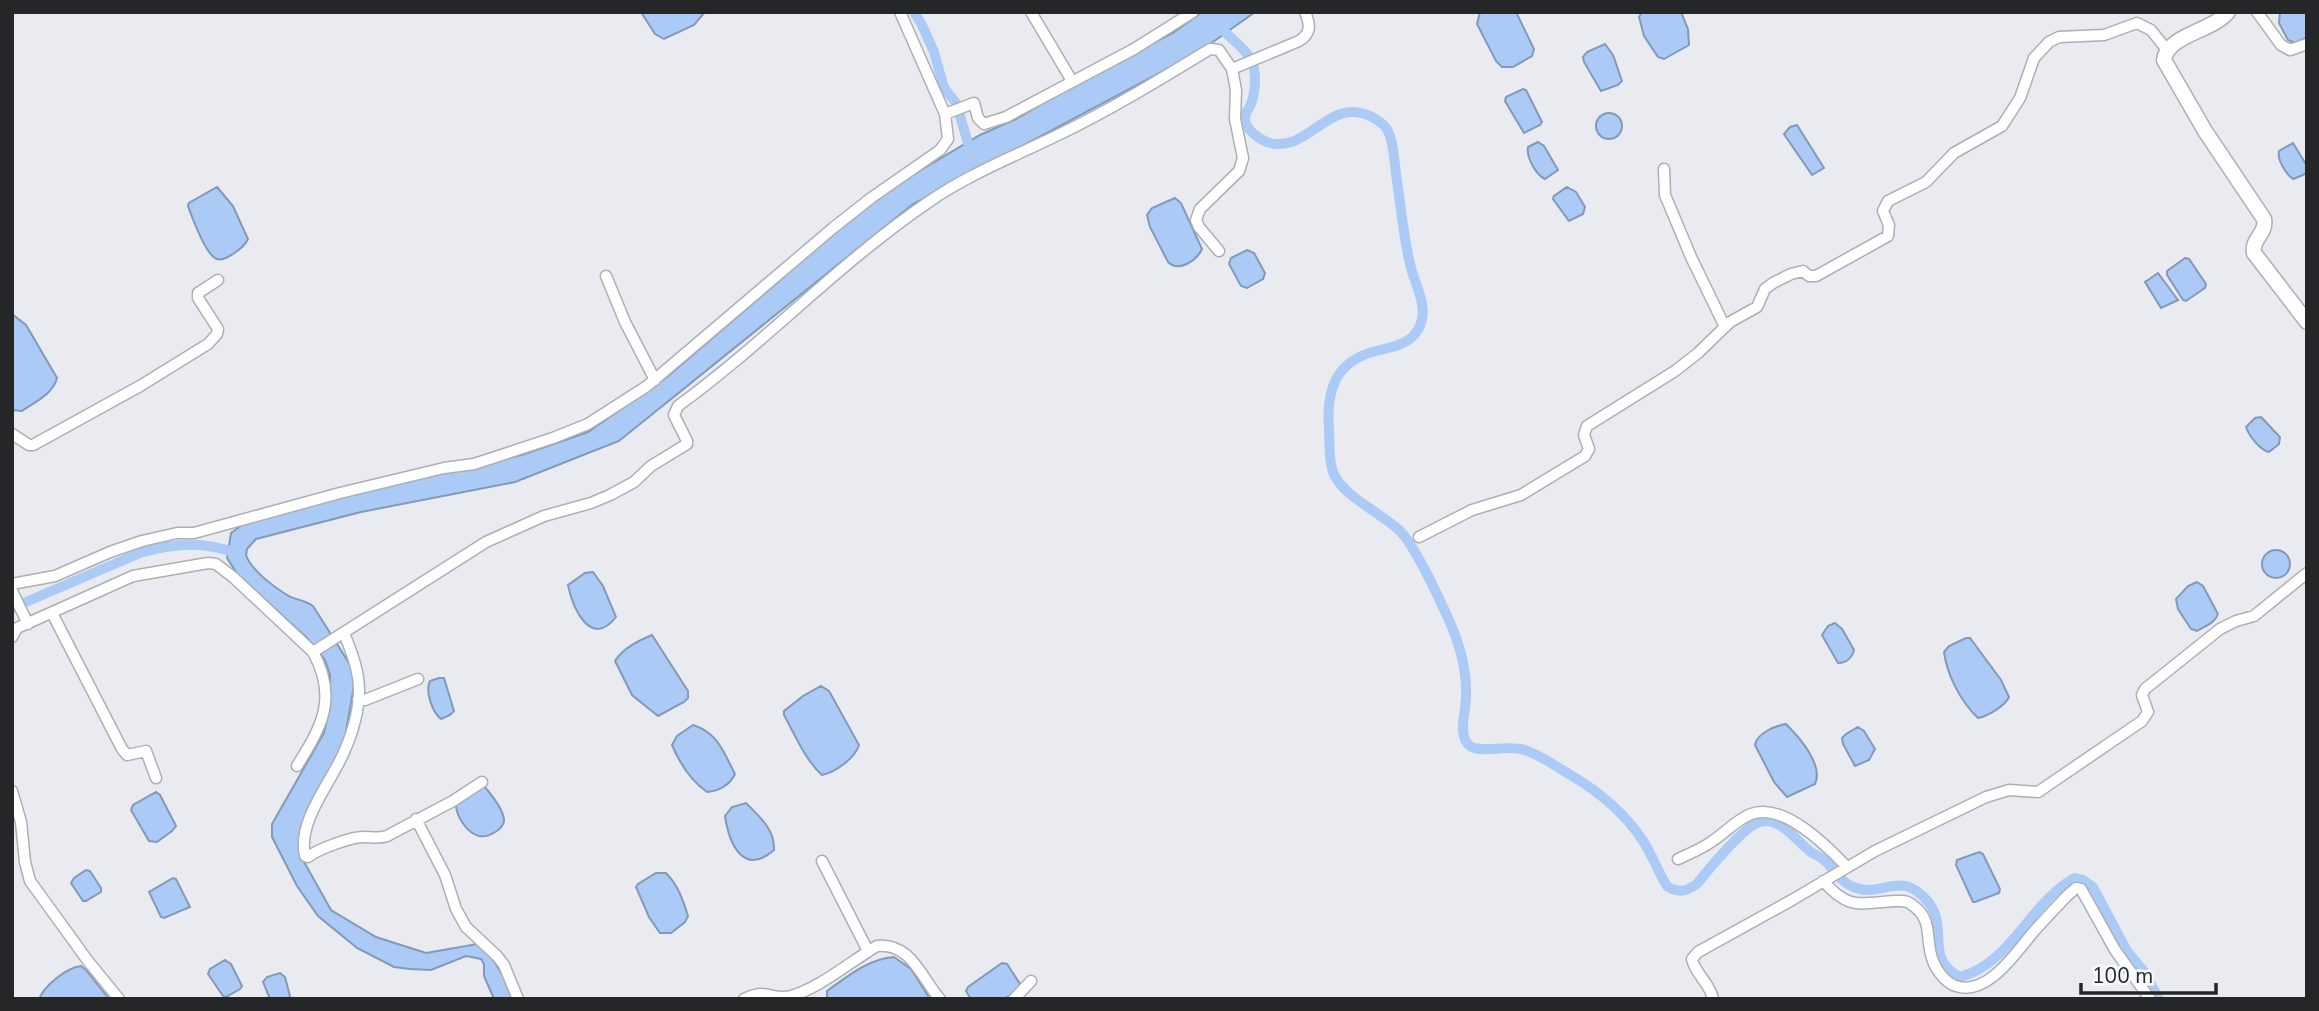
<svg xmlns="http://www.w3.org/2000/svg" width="2319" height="1011" font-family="'Nunito Sans',sans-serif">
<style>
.water{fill:#abcaf6;stroke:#8399b8;stroke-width:2}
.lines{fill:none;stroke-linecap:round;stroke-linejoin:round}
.canal{stroke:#abcaf6;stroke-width:10}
.minor-casing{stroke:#adafb4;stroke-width:13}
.tertiary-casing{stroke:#adafb4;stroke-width:17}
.minor{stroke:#fff;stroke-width:10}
.tertiary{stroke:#fff;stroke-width:14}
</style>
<rect width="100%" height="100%" fill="#e9ebf0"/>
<!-- water -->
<path class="water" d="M641 12H705L694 25 664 39 655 34Z
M1202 12H1255L1199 52 913 204 619 441 515 482 361 512 256 539 247 549 246 555C251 570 274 587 287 595 295 600 303 599 313 606L356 674 344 743 302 827 303 860 331 910 376 937 426 953 483 943 509 986 512 999H494L484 976V964L481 959 466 956 431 970 410 969 394 967 357 948 318 916 297 886 272 837V824L324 733 330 706V675L325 660 307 638 238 575 227 558 231 533 249 520 443 469 484 464 522 455 588 432 667 377 778 282 820 242 889 189 980 135 1016 119 1093 74 1173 33Z
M1480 12H1516L1534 49 1532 56 1513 67H1502L1496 61 1477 24Z
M1642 12H1681L1688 29 1689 45 1664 59 1658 57 1644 36 1639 17Z
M2280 12H2307V37L2295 43 2288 40 2279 23Z
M1605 44 1613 55 1622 81 1618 85 1601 91 1584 62 1583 57 1587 52Z
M1523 89 1526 90 1542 122 1540 125 1524 133 1505 101 1506 97Z
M1596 126a13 13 0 1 1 26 0a13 13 0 1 1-26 0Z
M1797 125 1824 168 1812 175 1784 134 1790 127Z
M1538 142 1544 146 1558 170 1545 179C1536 175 1526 157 1528 147Z
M2293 143 2307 166V172L2303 175 2293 179C2286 174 2277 160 2279 151Z
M217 187 233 206 248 239C245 246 239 250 233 254 228 257 222 261 217 259 206 256 192 217 188 206L189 203Z
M1567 187 1576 192 1585 207 1583 214 1569 221 1553 199 1554 196Z
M1175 198 1181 203 1202 249C1197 260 1179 273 1168 262L1150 227 1147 215 1152 208Z
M1247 250 1254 253 1265 273 1263 279 1247 288 1241 286 1229 264 1231 258Z
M2185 258 2189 259 2206 284 2205 288 2186 301 2183 300 2167 275V271Z
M2158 273 2178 300 2161 308 2145 282Z
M12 314 26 325 57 378C53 394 35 402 22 411L12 410Z
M2261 417 2280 437 2279 444 2269 452C2260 450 2249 436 2246 427L2255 418Z
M2262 564a14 14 0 1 1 28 0a14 14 0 1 1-28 0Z
M593 572 603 586 616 617C591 649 573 609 568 585L585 573Z
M2197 582 2203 586 2218 614C2215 623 2205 626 2197 631L2191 629 2178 609 2176 599 2188 586Z
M1835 623 1842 629 1854 650C1852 658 1846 663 1838 663L1822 635 1828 626Z
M652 635 688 691V698L684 702 658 716 632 695 615 661C623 648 638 641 652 635Z
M1966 638H1970L2001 680 2009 697C2005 706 1988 716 1978 718 1961 702 1947 675 1944 652L1949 646Z
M439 678H444L454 711 450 715 441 719C432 712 425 691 430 681Z
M821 686 829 691 859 745C855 758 836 772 822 775 806 761 795 735 784 715V711L803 696Z
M1786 724C1799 737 1824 765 1815 784L1787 797 1774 782 1755 745C1757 733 1775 726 1786 724Z
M693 725C718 733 723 751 735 774 730 785 719 791 707 792 690 780 680 764 672 745L677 736Z
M1858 727 1864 731 1875 749 1869 760 1855 766 1843 744 1842 738 1846 734Z
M483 785C491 794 502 807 504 819 505 829 488 838 479 836 467 833 457 817 456 806L458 800Z
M156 792 160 795 176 826 172 831 157 842 149 841 131 810 133 805Z
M746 803C760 817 775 830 774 850 743 877 729 843 725 816L732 807Z
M1979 852 1983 854 2000 889 1999 893 1975 902H1973L1956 865 1957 860Z
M86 870 90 871 101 888V892L86 901H83L71 883 74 878Z
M656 873H666C678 885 683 900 688 916L685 922 671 933H660L649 917 636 887 638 884Z
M173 878 176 879 190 907 164 918 161 917 149 892Z
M894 957 911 969 930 999H827V991C848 976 868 959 894 957Z
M225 960 231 964 242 986 240 989 226 997 223 996 208 974 210 969Z
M1002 963 1007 964 1020 984C1013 1004 989 999 971 999L966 991 968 987Z
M81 966 86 970 109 999H39C45 985 66 968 81 966Z
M280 973 285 977 290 996 288 999H270L263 982 267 977Z"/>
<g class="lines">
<!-- canal -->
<path class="canal" d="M914 12 922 25 934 52 944 88 956 103 971 153
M1219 26C1230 39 1251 51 1254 69 1256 80 1255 96 1250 106 1248 110 1245 113 1245 118 1244 129 1260 140 1270 143 1310 153 1330 93 1374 118 1379 121 1385 125 1388 131 1394 143 1394 160 1396 174 1401 205 1403 237 1411 268 1416 287 1429 308 1419 328 1410 345 1392 347 1376 351 1335 361 1326 391 1329 429 1330 443 1328 459 1333 472 1341 495 1381 513 1399 530 1415 545 1438 596 1448 618 1460 644 1467 669 1466 697 1466 711 1457 736 1470 746 1481 754 1507 744 1525 750 1542 756 1554 765 1569 774 1598 791 1625 813 1643 841 1653 856 1658 872 1667 886 1678 894 1687 891 1697 884 1707 871 1743 828 1757 823 1759 822 1765 821 1767 821 1786 823 1797 842 1811 852 1815 855 1820 856 1824 860 1833 868 1840 881 1851 886 1882 901 1899 866 1929 903 1949 930 1924 959 1960 977 2011 964 2030 902 2075 878L2083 880 2093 887 2127 951 2145 973 2159 999
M12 608 140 553C174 543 203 541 236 553"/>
<defs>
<path id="minor" d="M900 12 945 114
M1031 12 1072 81
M2257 12 2281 45 2290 50 2307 44
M1664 169 1665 195 1691 257 1725 327
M1219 251 1199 227 1196 220 1200 209 1239 171 1243 158 1235 119 1236 90 1232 69
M606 276 625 322 655 380
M12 434 29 445H33L140 386 208 344 217 334 218 329 198 298V293L218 280
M1419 537 1472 510 1521 495 1585 456 1589 449 1584 435 1587 426 1675 371 1698 353 1730 322 1757 307 1765 289 1773 283 1791 274 1803 271 1809 276H1816L1888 236 1889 225 1883 211 1888 201 1926 182 1954 153 2002 126 2020 98 2034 58 2049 42 2059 37 2104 35 2137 23 2151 30 2167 50
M12 584 55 576 110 552 142 541 177 533H194L340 493 444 468 474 464 553 438 588 424 647 386 833 228 871 198 940 150 948 139 945 114 974 103 978 118 984 124 1006 117 1134 49 1193 12
M12 591 28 624
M52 613 122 749 127 755 146 751 156 778
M344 633C351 651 359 670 359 690 359 710 352 734 344 752 331 783 297 821 305 856L308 857C318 849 351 837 363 837 372 837 378 839 387 836L453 801 482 782
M12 637 17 628 133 576 208 563 216 564 233 577 313 652 486 542 544 516 591 503 610 495 634 482 651 466 687 444V441L674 415 678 406C766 342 840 262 930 201 969 174 1015 156 1058 135 1110 110 1161 79 1210 49L1219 50 1232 69 1299 41C1312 33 1310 24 1305 12
M358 700H365L418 679
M297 766C322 726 338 698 313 652
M12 791 21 822 25 862 30 881 88 961 119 999
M416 819 445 875 456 909 466 927 497 956 504 965 518 999
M1678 859C1689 854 1701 849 1711 842 1725 833 1736 820 1751 814 1783 802 1826 845 1846 866
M822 861 868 951
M1823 881C1850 911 1859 903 1895 901 1901 901 1906 900 1911 904 1935 920 1924 939 1933 961 1936 970 1945 981 1953 985 1987 1000 2018 949 2036 929 2047 917 2058 905 2069 894L2076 888 2081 889 2115 950 2150 999
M744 999C769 987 770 1001 791 996 820 988 851 961 877 946 911 942 922 979 940 999
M1014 999 1031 981
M1713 999C1710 983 1695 974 1692 959L1698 952 1792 900 1875 851 1986 797 2009 790 2038 792 2142 721 2148 712 2142 695 2145 689 2220 629 2236 621 2254 616 2307 573"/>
<path id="tertiary" d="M2228 12C2213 31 2167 35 2164 60L2205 131 2264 219C2267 234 2251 239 2254 253L2307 322"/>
</defs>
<!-- minor casing -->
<use href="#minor" class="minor-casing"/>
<!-- tertiary casing -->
<use href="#tertiary" class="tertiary-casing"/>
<!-- minor -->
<use href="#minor" class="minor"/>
<!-- tertiary -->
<use href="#tertiary" class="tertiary"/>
</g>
<!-- border -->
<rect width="2319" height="1011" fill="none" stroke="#252628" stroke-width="28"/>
<!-- scale -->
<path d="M2081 983v10h135v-10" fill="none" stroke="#252628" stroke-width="3.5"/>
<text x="2092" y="983" font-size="21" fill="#252628" stroke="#f6f9fd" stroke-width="5" paint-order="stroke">100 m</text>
</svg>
